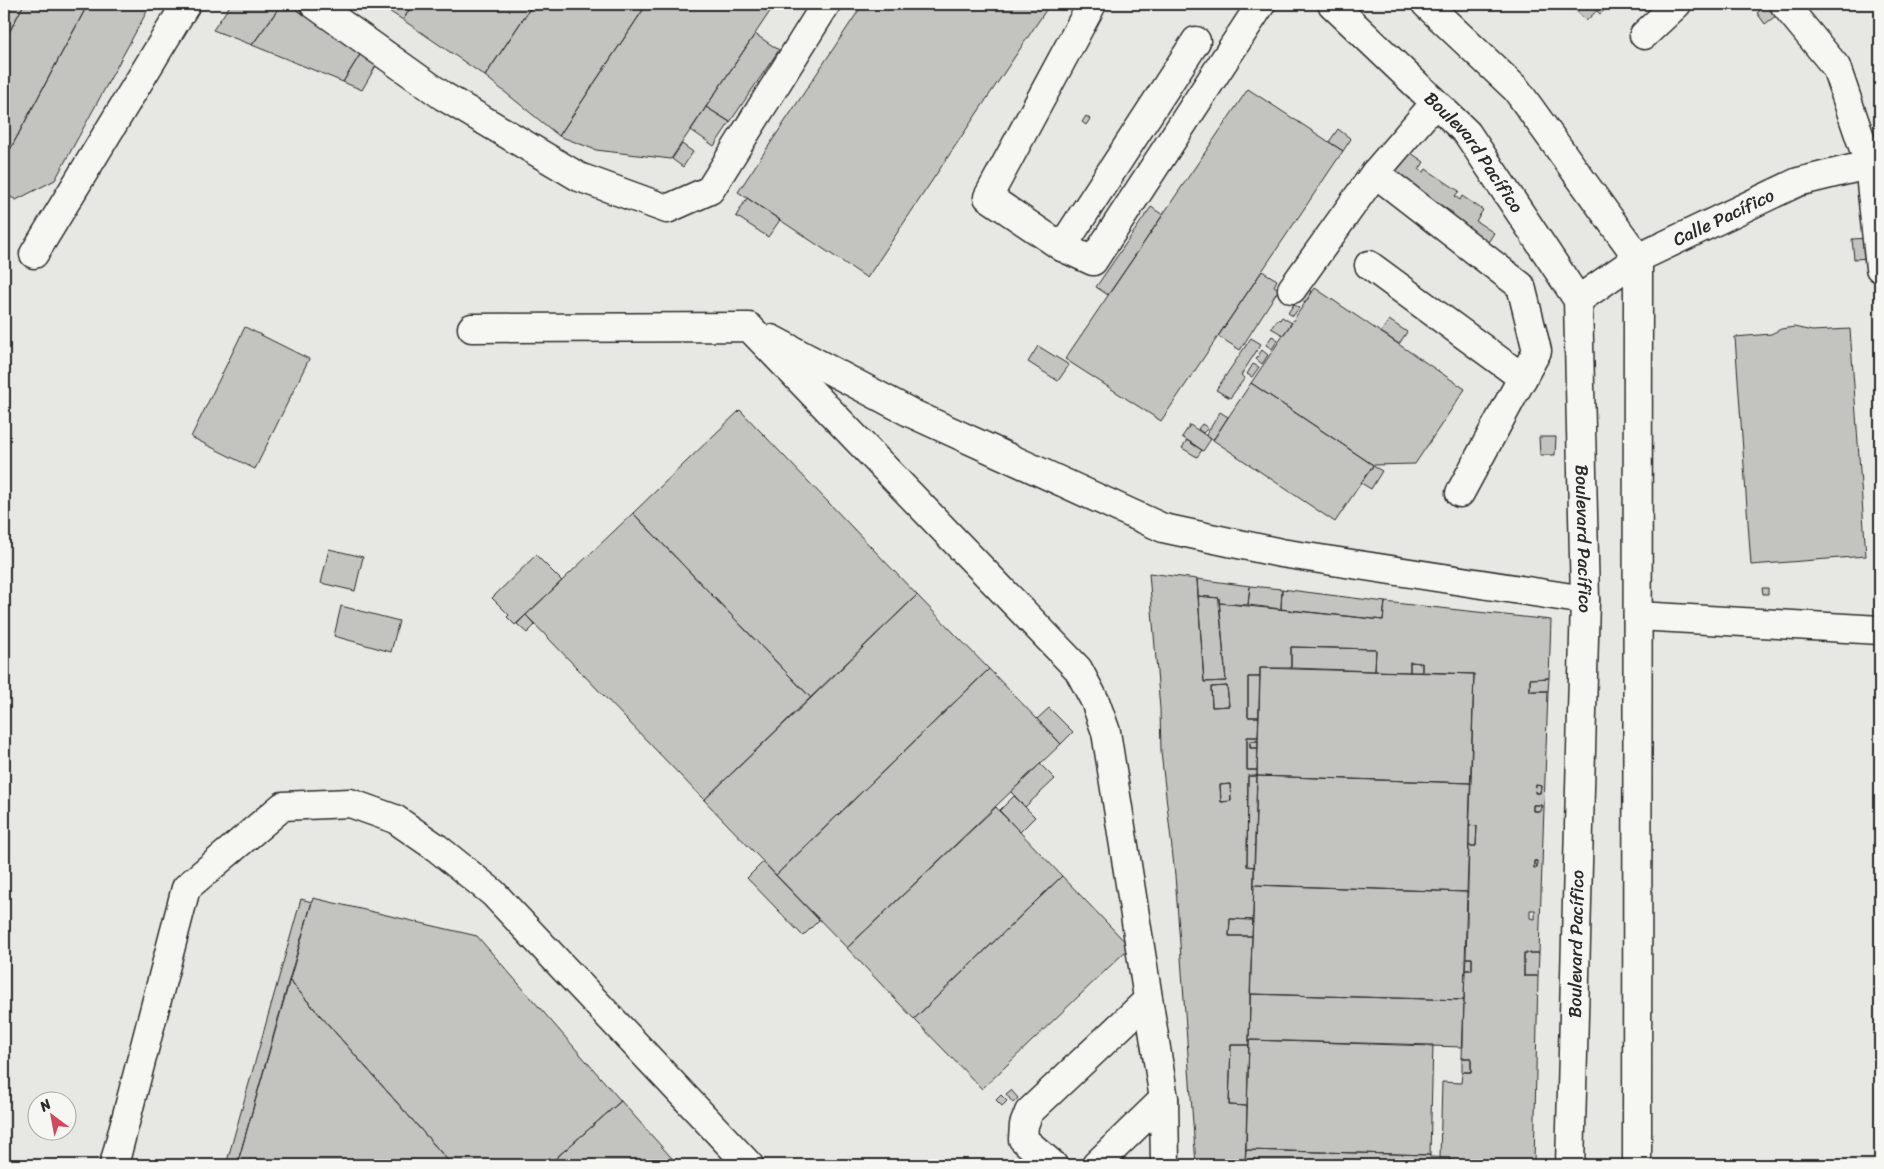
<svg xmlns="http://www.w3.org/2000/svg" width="1884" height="1169" font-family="Sriracha,sans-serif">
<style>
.built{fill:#e7e7e3;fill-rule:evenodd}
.building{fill:#c3c3c0;stroke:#2b2b2b;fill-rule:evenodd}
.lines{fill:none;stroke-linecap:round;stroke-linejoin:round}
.minor-casing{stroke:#2b2b2b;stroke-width:31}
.major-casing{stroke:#2b2b2b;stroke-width:31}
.minor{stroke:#f6f6f2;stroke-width:28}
.major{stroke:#f6f6f2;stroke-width:28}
.labels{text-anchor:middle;stroke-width:4.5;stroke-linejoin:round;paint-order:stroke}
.street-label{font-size:18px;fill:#2b2b2b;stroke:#f6f6f2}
</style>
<rect width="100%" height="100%" fill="#f6f6f2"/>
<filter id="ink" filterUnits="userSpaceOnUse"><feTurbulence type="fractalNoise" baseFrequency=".02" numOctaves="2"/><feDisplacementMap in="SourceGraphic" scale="10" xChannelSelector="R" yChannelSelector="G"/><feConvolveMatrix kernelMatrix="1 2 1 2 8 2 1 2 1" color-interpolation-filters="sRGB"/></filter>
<g filter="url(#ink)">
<!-- built -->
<path class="built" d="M4 4H1880V1165H4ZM38 1102H68V1132H38Z"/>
<!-- building -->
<path class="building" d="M4 4H24L4 42Z
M24 4H88L4 161V42Z
M88 4H151L55 180 16 200 4 193V161Z
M231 4H279L281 5 252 45 213 30Z
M282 4H288L361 53 343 82 252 45Z
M378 4H413L403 20Z
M413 4H533L485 76 403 20Z
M533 4H647L559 136 485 76Z
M647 4H775L671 159 596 150 559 136Z
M863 4H1050L867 278 738 192Z
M1570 4H1604L1586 21Z
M1604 4H1612L1600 14 1597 11Z
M1768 4 1777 15 1765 24 1757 13Z
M755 34 779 50 730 122 706 107Z
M361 53 377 64 362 90 343 82Z
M1248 89 1343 151 1161 421 1065 359Z
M706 107 730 122 714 146 691 130Z
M1086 116 1090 119 1086 125 1082 122Z
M1338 129 1351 139 1343 151 1329 142Z
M682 144 693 152 683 167 672 159Z
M1404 148 1424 162 1419 170 1424 172 1426 169 1459 191 1455 196 1460 200 1462 196 1483 210 1476 221 1494 233 1487 244 1450 219 1453 213 1407 183 1386 175Z
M747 198 780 220 768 237 736 216Z
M1151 207 1163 215 1108 295 1096 287Z
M1869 238 1871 258 1854 259 1852 239Z
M1262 271 1277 280 1274 286 1279 289 1240 350 1218 336Z
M1302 285 1312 292 1305 303 1294 296Z
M1315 288 1465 389 1415 464 1373 465 1251 383Z
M1294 304 1299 308 1293 316 1288 313Z
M1282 317 1292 323 1283 335 1271 328 1278 319 1280 320Z
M1389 320 1407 332 1399 344 1381 332Z
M245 327 309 359 255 469 191 437Z
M1794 327 1812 331 1850 329 1866 556 1751 565 1735 337 1771 334 1781 329Z
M1272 336 1278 340 1272 349 1266 345Z
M1251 338 1261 344 1241 375 1245 378 1230 398 1216 390Z
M1038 346 1069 365 1058 381 1028 362Z
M1262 350 1268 355 1262 364 1256 359Z
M1253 364 1259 367 1252 377 1247 374Z
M1251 383 1373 465 1335 522 1213 440Z
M740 410 917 595 811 698 633 513Z
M1220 412 1228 417 1214 439H1211L1206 435Z
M1202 424 1208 428 1203 433 1198 429Z
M1190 425 1211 439 1203 451 1182 437Z
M1539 437H1556L1555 455H1540Z
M1187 440 1202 450 1197 457 1182 448Z
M1373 466 1382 471 1371 489 1361 483Z
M633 513 811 698 704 800 526 615Z
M329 549 363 557 355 591 321 583Z
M536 555 562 581 515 625 507 617 509 615 492 598Z
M1149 573 1197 579 1204 682 1226 681 1219 603 1383 620 1385 602 1551 620 1549 678 1530 679V691H1548L1539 953H1524V976H1538L1534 1165H1449L1450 1158H1440L1442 1082 1461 1083 1462 1072H1471V1058H1462L1465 970H1472V958H1466L1469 846H1476L1477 826 1469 825 1474 674 1422 672V663L1410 662V672L1375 671 1376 649 1291 647V668H1260V677H1248V717H1259L1258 737H1247V770H1257V776H1248L1247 866 1254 867 1253 920 1230 919 1229 936H1252L1249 1045H1231L1229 1105 1247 1106 1245 1165H1196L1175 875 1161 752 1160 709ZM1227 686 1229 706 1212 707 1211 687ZM1230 784 1231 801 1221 802 1220 785ZM1536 785 1541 786 1540 793H1535ZM1533 805H1541V811H1533ZM1534 861H1537V868H1534ZM1530 910H1535V919L1530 918Z
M1197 579 1250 586 1248 605 1219 603V598L1198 596Z
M1250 586 1282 589 1281 609 1248 605Z
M1762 588H1768V594H1763Z
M1282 589 1385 602 1383 620 1281 609Z
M917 595 989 669 776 875 704 800Z
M1198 596 1219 598 1226 681 1204 682Z
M341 606 399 621 391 652 334 636Z
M526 615 535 625 527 633 517 624Z
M1291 647 1376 649 1375 671 1291 668Z
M1410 662 1422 663V672H1410Z
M1260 668 1474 674 1471 783 1257 776Z
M989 669 1061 744 847 948 776 875Z
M1248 677H1260L1259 717H1248Z
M1549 678 1548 691H1530V679Z
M1227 686 1229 706 1212 707 1211 687Z
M1049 708 1073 732 1061 744 1037 719Z
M1247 737H1258V741H1250V748H1258L1257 770H1247Z
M1250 741H1258V748H1250Z
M1040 764 1055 779 1025 807 1011 792Z
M1248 776H1257L1254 867 1247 866Z
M1257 776 1471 783 1467 892 1254 885Z
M1230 784 1231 801 1221 802 1220 785Z
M1536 785 1541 786 1540 793H1535Z
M1014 796 1035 817 1020 832 999 811Z
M1533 805H1541V811H1533Z
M996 807 1062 876 914 1019 847 948Z
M1469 825 1477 826 1476 846H1469Z
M1534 861H1537V868H1534Z
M763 862 819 920 803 936 747 878Z
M1062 876 1130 947 982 1089 914 1019Z
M1254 885 1467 892 1464 1000 1250 994Z
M313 898 477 936 621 1101 548 1165H452L289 980Z
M301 899 312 902 237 1165H226Z
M1230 919 1253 920 1252 936H1229Z
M1524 953H1539L1538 976H1524Z
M1466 958H1472V970H1465Z
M289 980 452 1165H237Z
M1250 994 1464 1000 1463 1047 1249 1040Z
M1249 1040 1433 1045 1430 1155 1246 1150Z
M1231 1045H1249L1247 1106 1229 1105Z
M1462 1058H1471V1072H1462Z
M1011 1090 1018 1098 1013 1103 1006 1094Z
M1001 1095 1007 1101 1002 1106 996 1100Z
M621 1101 678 1165H548Z
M1246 1150 1430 1155V1157L1450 1158 1449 1165H1245Z"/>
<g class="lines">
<defs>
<g id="minor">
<path d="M314 4 443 96 579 177 667 209 710 190 826 4"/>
<path d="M1092 4 988 197 1062 247 1093 261 1261 4"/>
<path d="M1784 4 1836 67 1869 164 1880 268"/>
<path d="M1644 35 1677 4"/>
<path d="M1375 173 1521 286 1537 351 1460 493"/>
<path d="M1062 247 1196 41"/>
<path d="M34 254 186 4"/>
<path d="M1369 265 1523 378"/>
<path d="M1292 289 1375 173 1435 103"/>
<path id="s1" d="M1578 300 1638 258 1798 182 1880 162"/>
<path d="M472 328 749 327 1078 669 1095 701 1106 732 1164 1099 1165 1165"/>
<path d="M771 339 913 414 1163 528 1281 553 1585 600"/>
<path d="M1638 616 1880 630"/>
<path d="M114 1165 186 888 283 806 350 803 395 819 437 848 493 893 749 1165"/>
<path d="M1053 1165 1023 1139 1024 1125 1029 1112 1147 1001"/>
<path d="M1096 1165 1164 1099"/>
</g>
<g id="major">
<path id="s2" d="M1332 4 1467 133 1578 300 1585 600 1570 1165"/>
<path d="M1426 4 1516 89 1638 258 1637 1165"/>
</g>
</defs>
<!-- minor casing -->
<use href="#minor" class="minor-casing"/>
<!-- major casing -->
<use href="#major" class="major-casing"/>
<!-- minor -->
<use href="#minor" class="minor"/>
<!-- major -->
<use href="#major" class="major"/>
</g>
</g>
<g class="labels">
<!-- street labels -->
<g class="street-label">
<text dy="6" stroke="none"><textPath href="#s2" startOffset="206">Boulevard Pacífico</textPath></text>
<text dy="6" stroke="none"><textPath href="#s1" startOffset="168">Calle Pacífico</textPath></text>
<text dy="6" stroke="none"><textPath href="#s2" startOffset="626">Boulevard Pacífico</textPath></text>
<text transform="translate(1576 944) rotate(-89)" y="6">Boulevard Pacífico</text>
</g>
</g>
<!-- margin -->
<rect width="1884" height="1169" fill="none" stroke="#f6f6f2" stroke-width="20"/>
<rect x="10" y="10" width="1864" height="1149" fill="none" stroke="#2b2b2b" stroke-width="2" filter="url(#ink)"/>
<!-- north arrow -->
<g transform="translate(52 1116) rotate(328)"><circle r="24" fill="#f6f6f2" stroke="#a5a5a2"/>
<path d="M0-4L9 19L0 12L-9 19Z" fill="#d1495b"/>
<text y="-8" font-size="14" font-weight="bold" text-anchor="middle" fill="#2b2b2b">N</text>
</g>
</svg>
